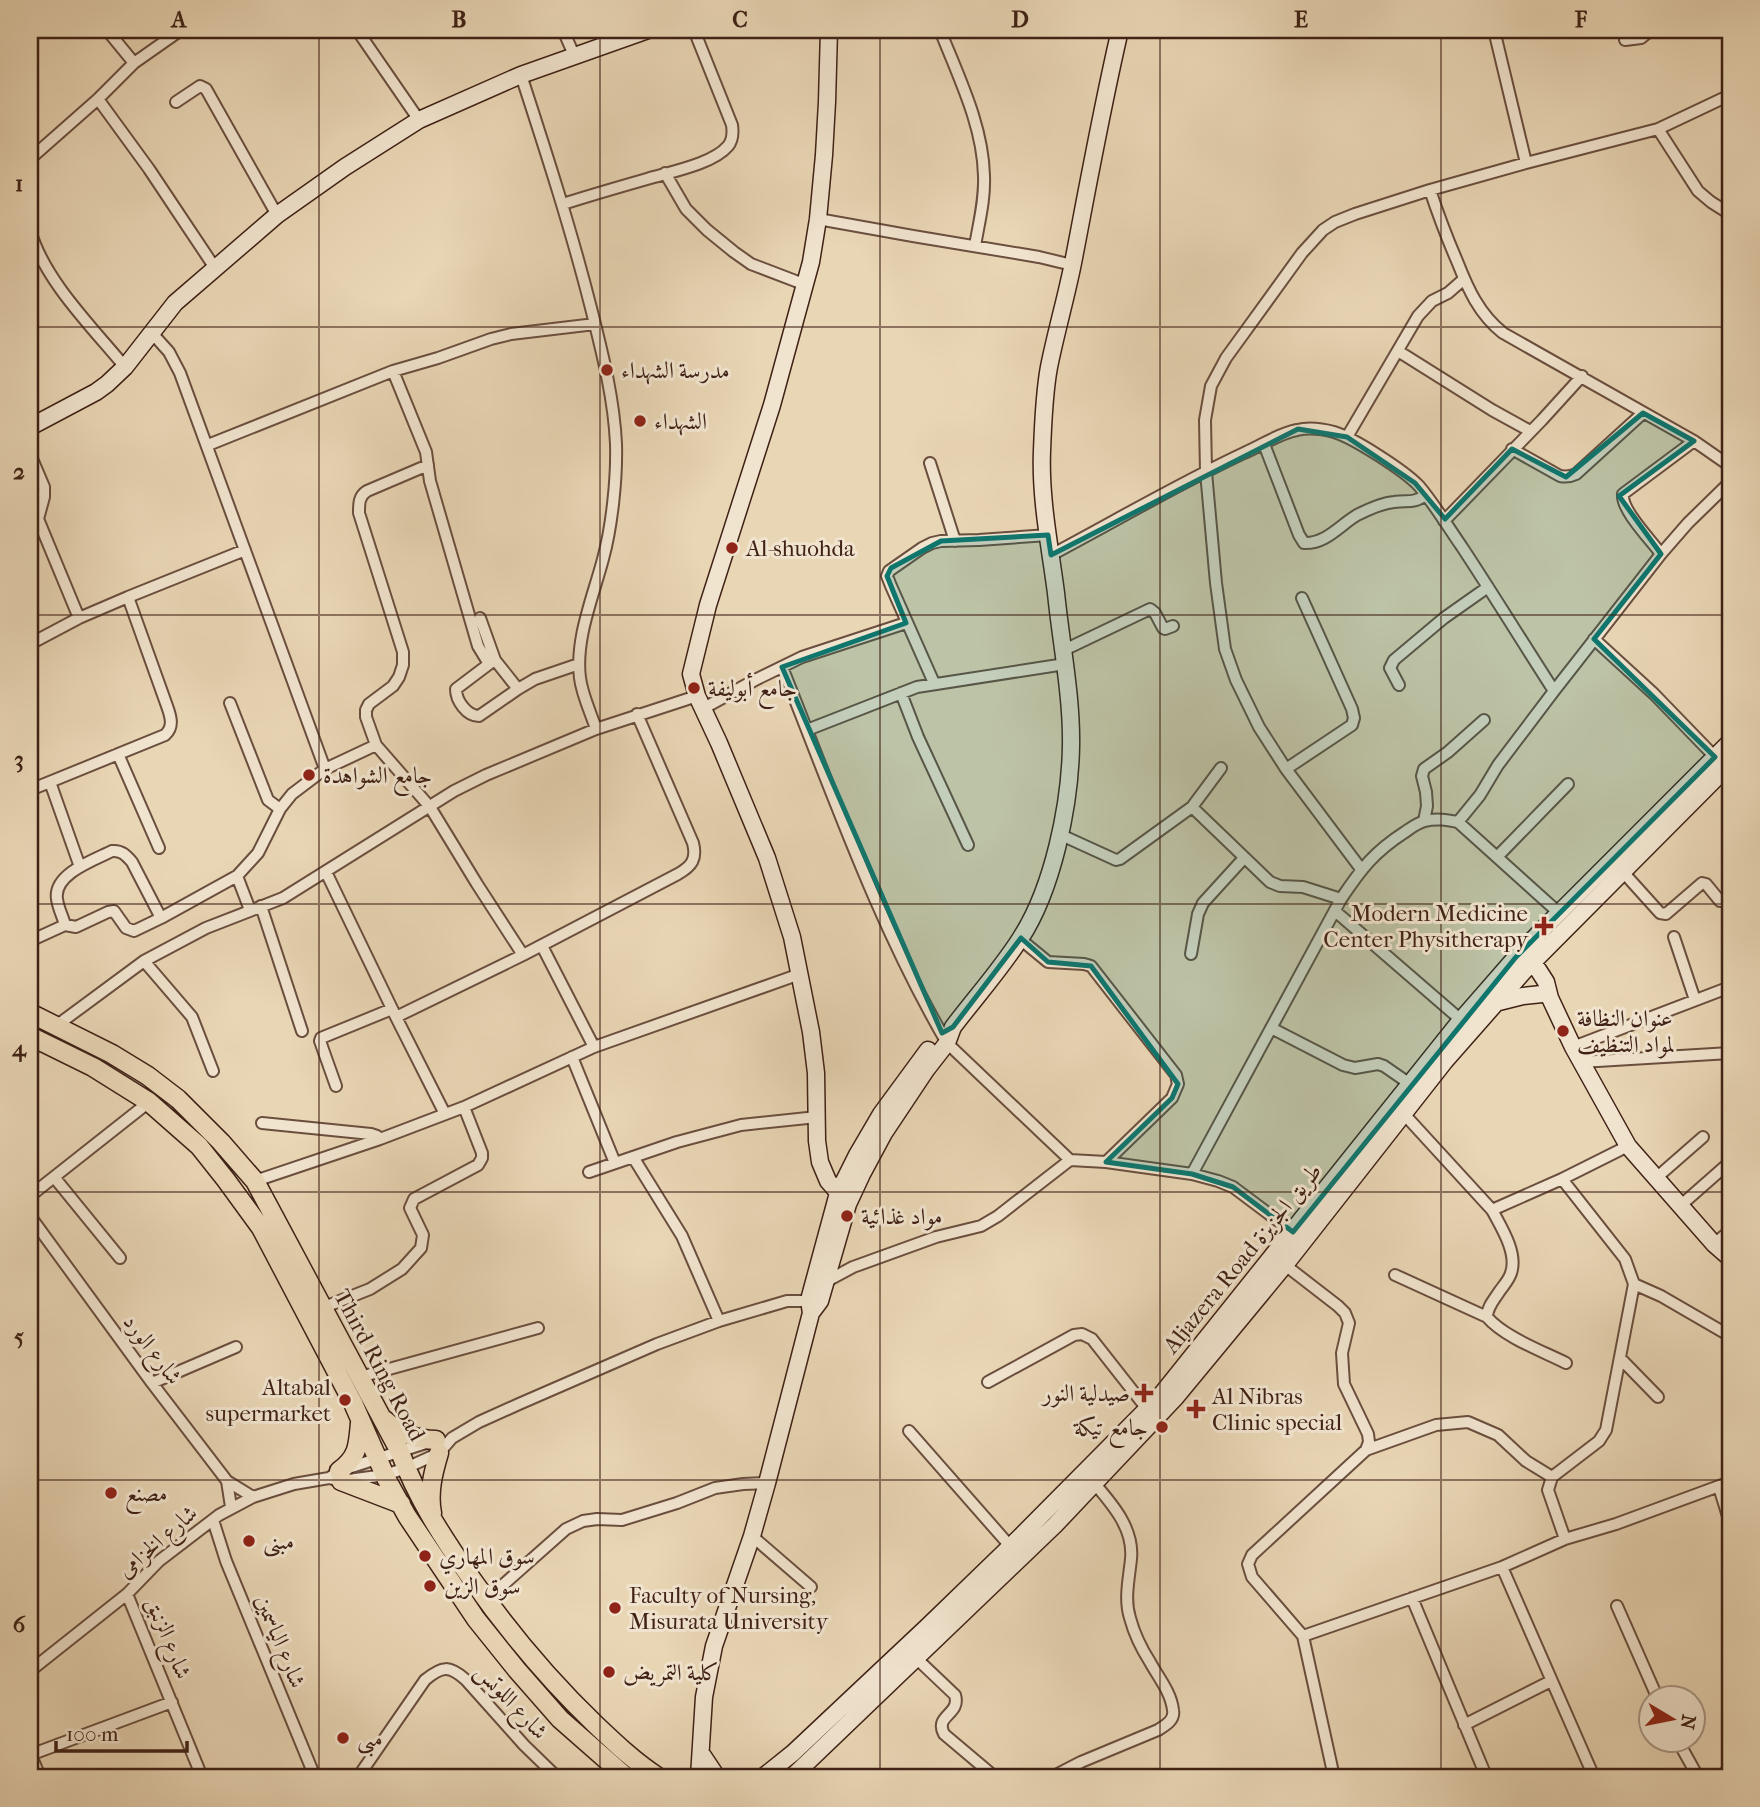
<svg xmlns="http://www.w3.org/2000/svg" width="1760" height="1807" font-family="'IM FELL French Canon',Amiri,serif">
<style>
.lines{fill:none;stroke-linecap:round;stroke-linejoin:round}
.street-casing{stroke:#6a4e3e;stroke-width:14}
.secondary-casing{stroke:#3f2116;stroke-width:19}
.primary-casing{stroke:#3f2116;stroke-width:21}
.street{stroke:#f1e4cf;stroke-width:10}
.secondary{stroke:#f1e4cf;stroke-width:16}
.primary{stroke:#e9d6b5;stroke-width:18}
.marked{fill:#0f766e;fill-opacity:0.2;stroke:#0f766e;stroke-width:5;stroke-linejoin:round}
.grid{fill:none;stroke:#3f2116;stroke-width:2;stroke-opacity:0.55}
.poi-dot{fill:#8f2418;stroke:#f1e4cf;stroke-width:2.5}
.labels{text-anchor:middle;stroke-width:6;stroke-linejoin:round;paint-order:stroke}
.poi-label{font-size:23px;fill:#3f2116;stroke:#f1e4cf;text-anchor:start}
.street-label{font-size:23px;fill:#3f2116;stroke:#f1e4cf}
.neatline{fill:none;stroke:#3f2116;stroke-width:2.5}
.grid-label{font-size:23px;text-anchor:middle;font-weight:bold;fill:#3f2116}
</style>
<rect width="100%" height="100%" fill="#e9d6b5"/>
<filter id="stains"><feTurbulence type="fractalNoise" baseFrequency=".00286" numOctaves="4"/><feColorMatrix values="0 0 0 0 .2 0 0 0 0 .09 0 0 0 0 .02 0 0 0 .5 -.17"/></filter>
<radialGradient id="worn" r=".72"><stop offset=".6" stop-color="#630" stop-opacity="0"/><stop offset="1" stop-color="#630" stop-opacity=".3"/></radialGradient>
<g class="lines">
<defs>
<path id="street" d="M107 30 134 63
M357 30 419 120
M563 30 574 55
M940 30C958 76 983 125 984 176 985 200 979 222 975 246
M1494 30 1526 163
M1625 40 1641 38 1651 30
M521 75C546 152 571 229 591 308 602 352 614 398 616 444 617 478 612 526 603 559 593 597 575 639 580 678 582 695 591 713 596 729
M98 99 149 169 215 268
M176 102 200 86 206 89 277 215
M1658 129 1698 191 1711 202 1730 214
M30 159 98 99 134 63 181 30
M665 173 686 209 707 230 734 252 751 264 806 285
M1430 190C1438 214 1447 238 1457 261 1468 289 1479 314 1503 333L1694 441 1730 466
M563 204C591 195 619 187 647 179 670 172 713 164 728 146 733 140 733 132 732 125L694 30
M818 219 913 236 1039 257 1072 265
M30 230C44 280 92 327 125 367
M151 332 169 352 180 373 325 769
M1398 351 1492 410 1530 431
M393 371 426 452 430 481 478 646 489 664
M1347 437 1418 316 1432 301 1448 293 1464 279
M1264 444 1299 535 1304 543C1326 544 1340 525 1357 515 1367 510 1383 503 1394 502 1409 500 1412 504 1426 495
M208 445 393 371 438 358 491 339 511 334 595 324
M1512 449 1560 476C1566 477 1570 477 1576 474L1643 413
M30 454 44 487V497L38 519 79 618
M930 463 955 541
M428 465 367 491C359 496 359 503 359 513L403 652V665L399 677 393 686 369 704 366 710V717L376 745 430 807 477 884 523 955
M1444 521 1542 420 1582 376
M1661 554C1651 540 1621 510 1623 494L1694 441
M1051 555C1115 521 1178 484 1244 453 1261 446 1279 433 1297 430 1309 427 1323 429 1334 432 1354 438 1405 471 1419 486 1435 505 1448 527 1462 547 1493 594 1523 643 1554 691
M480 618 495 660 518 689
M1594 639 1654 694 1715 757
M30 644 79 618 128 597 245 550
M1062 651 1150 609 1155 613 1163 628 1165 629 1173 626
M493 661 456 689C456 701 467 716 479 716L518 689 535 679 579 664
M782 667C833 794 878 925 947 1043L1070 1160
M934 683 891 586 887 576 889 571 922 548 932 543 941 541 979 540 1048 535
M1399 685 1390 668 1394 660 1444 618 1488 587
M901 693 918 737 968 845
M230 703 268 800 280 809
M704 708 755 680 802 657 906 623
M807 730 917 687 1065 664
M118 754 159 848
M1286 769 1352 725 1354 718 1352 709 1302 598
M50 782 80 867
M30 790 165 735C174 727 171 717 167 706L128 597
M1192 807 1221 768
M1424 821 1427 806 1426 792 1422 776 1424 769 1448 752 1484 720
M1458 822 1480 795 1498 765 1554 691 1661 554 1688 523 1730 482
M1059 834 1116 860 1120 859 1192 807 1270 882 1280 886 1303 887 1341 899
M1497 857 1568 784
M1361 869 1286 769 1259 727 1236 680 1225 649 1216 583 1206 472 1205 420 1211 386 1226 358 1302 253 1323 230 1335 222 1355 214 1430 190 1526 163 1658 129 1730 95
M326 872 396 1017 445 1114
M1623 872 1660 913 1666 914 1702 883 1706 884 1720 901H1730
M237 876 250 910
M261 906 302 1031
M1335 911 1461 1020
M65 925C63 917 58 908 57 899 53 874 94 860 112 851 121 850 126 855 132 862L161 918
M1674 937 1695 1000
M1020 939 1048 962 1084 964 1091 966 1176 1075 1178 1084 1172 1098 1106 1162
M30 941 65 925 76 927 108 912 114 911 126 928 134 931 161 918 237 876 258 853 280 809 292 794 325 769 376 745
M542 946 594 1047
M1191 954 1198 914 1203 903 1244 858
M144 961 192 1017 213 1071
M396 1017 523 955 678 874C692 866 697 859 693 843L637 714
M56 1026 144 961 206 928 283 898 454 791 486 775 596 729 697 696
M1271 1028 1343 1065 1355 1068 1378 1064 1384 1066 1410 1084
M1573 1047 1730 987
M30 1051 42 1042
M572 1057 615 1163
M1581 1062 1730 1053
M336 1086 320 1041 321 1038 392 1009
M1404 1114 1492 1210 1562 1179 1628 1146
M262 1123 371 1134 377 1136 380 1139
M633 1157 682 1236 719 1321
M589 1172 677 1142 741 1125 817 1117
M1192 1174 1341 899C1361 869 1374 852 1405 832 1411 828 1417 823 1425 821 1436 818 1447 820 1458 822L1559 913
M54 1177 120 1258
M1562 1179 1625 1259 1634 1284 1606 1430 1599 1441 1552 1477 1548 1490 1565 1539
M1655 1179 1703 1137
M255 1181 380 1139 464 1107 594 1047 800 974
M30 1196 149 1102
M1680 1206 1730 1162
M30 1216 152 1383 227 1481 253 1497
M1714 1244 1730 1231
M1285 1265 1338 1306 1345 1313 1349 1323 1342 1353 1344 1384 1368 1434 1369 1442 1366 1450
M1395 1275 1487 1317C1504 1337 1542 1351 1566 1363
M825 1282 853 1267 936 1237 981 1226 998 1216 1070 1160 1106 1162 1192 1174 1218 1181 1233 1187 1293 1232
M1634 1284 1661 1296 1730 1336
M322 1308 370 1289 402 1269 421 1248 423 1235 410 1208 414 1199 478 1165 482 1158V1153L464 1107
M1487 1317C1487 1307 1494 1300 1499 1292 1503 1286 1509 1280 1511 1273 1518 1253 1501 1227 1492 1210
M1620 1358 1658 1397
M360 1377 538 1328
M988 1382 1074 1335 1082 1334 1092 1339 1147 1409
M152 1383 236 1347
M909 1431 1010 1546
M329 1478 341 1481 385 1475 406 1468 439 1453 452 1438 479 1422 519 1404 657 1344 719 1321 787 1301H815
M227 1481 231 1507
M1719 1487 1730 1523
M213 1520 226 1561 315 1777
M752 1536 811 1587
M1502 1567 1594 1777
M127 1594 202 1777
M1412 1598 1486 1776
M486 1600 566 1529 583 1521 597 1519 622 1520 677 1503 715 1488 743 1484 767 1483
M1617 1606 1658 1699
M1303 1636 1502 1567 1565 1539 1616 1524 1730 1482
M915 1657 955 1695C961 1715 934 1715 944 1734L995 1777
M30 1671 127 1594 159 1561 219 1515 253 1497 294 1484 329 1478 339 1471 429 1442
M1464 1725 1551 1681
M1678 1741 1698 1777
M30 1753 40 1777
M30 1755 172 1702
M358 1777 425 1680C442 1666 449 1665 466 1680L524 1745 557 1777
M1052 1777 1081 1762 1158 1730C1166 1725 1175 1720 1173 1710 1171 1692 1158 1677 1150 1662 1141 1648 1134 1633 1130 1618 1124 1599 1129 1579 1131 1559 1134 1529 1113 1505 1095 1484
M1334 1777 1303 1636 1252 1577 1248 1564 1252 1555 1366 1450 1436 1425 1468 1422 1498 1435 1526 1461 1552 1477"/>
<path id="secondary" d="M829 30 827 102 824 155 818 219 811 262 772 405 708 605 691 674 697 696 719 743 767 858 792 937 811 1032 816 1073 817 1141 820 1162 828 1181 848 1204
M30 427 96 392 107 384 125 367 175 303 277 215 345 167 419 120 521 75 648 30
M1528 954 1546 982 1550 998 1573 1047 1628 1146 1714 1244 1730 1258
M1495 1003 1523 996 1542 994
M811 1313 820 1301 848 1204 862 1174 884 1133 926 1070 947 1043 953 1027C975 998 1001 969 1020 939 1053 889 1070 805 1071 746 1072 697 1061 643 1056 593 1050 547 1040 498 1042 451 1043 423 1044 394 1049 367 1056 332 1066 298 1073 263 1088 185 1102 107 1120 30
M701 1753 717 1777
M699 1777 704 1697 714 1646 752 1536 767 1483 811 1313 809 1300 838 1193 857 1155 881 1114 928 1050
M763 1777 793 1753 927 1627 1019 1538 1161 1395 1461 1020 1516 957 1548 924 1730 742
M792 1777 1055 1525 1176 1397 1285 1265 1445 1061 1525 970 1730 764
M1723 1777 1730 1773"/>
<path id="primary" d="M30 1013 112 1054 148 1076 178 1099 221 1142 255 1181 400 1452C417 1498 443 1538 471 1578 508 1631 549 1680 596 1725 616 1744 635 1762 658 1777
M30 1036 93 1067 149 1102 199 1146 226 1180 261 1228 353 1403 387 1480 407 1516 476 1619 517 1670 560 1719 626 1777
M385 1420C398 1433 418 1440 436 1440
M339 1471C358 1457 358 1446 360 1423
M341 1481 401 1504
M432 1513C428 1493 433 1473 439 1453"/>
</defs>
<!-- street casing -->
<use href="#street" class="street-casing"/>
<!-- secondary casing -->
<use href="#secondary" class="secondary-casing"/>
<!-- primary casing -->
<use href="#primary" class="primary-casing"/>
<!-- street -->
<use href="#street" class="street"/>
<!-- secondary -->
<use href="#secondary" class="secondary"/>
<!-- primary -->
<use href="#primary" class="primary"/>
</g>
<!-- marked area -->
<path class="marked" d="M1643 413 1694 441 1619 496 1661 554 1594 639 1715 757 1516 957 1293 1232 1233 1187 1192 1174 1106 1162 1172 1098 1178 1084 1091 966 1048 962 1021 938 953 1027 942 1033 782 667 906 623 887 576 891 568 941 541 1048 535 1051 555 1298 429 1347 437 1415 483 1445 519 1512 449 1566 477Z"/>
<!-- grid -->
<path class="grid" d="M319 30V1777M600 30V1777M880 30V1777M1160 30V1777M1441 30V1777M30 327H1730M30 615H1730M30 904H1730M30 1192H1730M30 1480H1730"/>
<!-- markers -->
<g class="poi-dot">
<circle cx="607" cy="370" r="7"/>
<circle cx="640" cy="421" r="7"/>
<circle cx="732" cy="548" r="7"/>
<circle cx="694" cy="688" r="7"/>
<circle cx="309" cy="775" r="7"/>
<path d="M1540.5 915.5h7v7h7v7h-7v7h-7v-7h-7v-7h7z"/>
<circle cx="1563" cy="1031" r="7"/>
<circle cx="847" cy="1216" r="7"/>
<path d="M1140.5 1382.5h7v7h7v7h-7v7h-7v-7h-7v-7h7z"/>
<circle cx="345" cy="1400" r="7"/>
<path d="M1192.5 1398.5h7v7h7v7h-7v7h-7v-7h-7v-7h7z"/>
<circle cx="1162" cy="1427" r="7"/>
<circle cx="111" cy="1493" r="7"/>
<circle cx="249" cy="1541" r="7"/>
<circle cx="425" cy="1556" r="7"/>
<circle cx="430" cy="1586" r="7"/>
<circle cx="615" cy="1608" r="7"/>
<circle cx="609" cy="1672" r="7"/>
<circle cx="343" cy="1738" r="7"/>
</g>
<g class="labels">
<!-- poi labels -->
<g class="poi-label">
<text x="621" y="378">مدرسة الشهداء</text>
<text x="654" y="429">الشهداء</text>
<text x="746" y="556">Al-shuohda</text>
<text x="708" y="696">جامع أبوليفة</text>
<text x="323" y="783">جامع الشواهدة</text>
<text x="1528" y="921" text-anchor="end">Modern Medicine<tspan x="1528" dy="26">Center Physitherapy</tspan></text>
<text x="1577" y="1026">عنوان النظافة<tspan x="1577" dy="26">لمواد التنظيف</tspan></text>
<text x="861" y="1224">مواد غذائية</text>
<text x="331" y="1395" text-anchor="end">Altabal<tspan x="331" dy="26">supermarket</tspan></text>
<text x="1130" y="1401" text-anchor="end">صيدلية النور</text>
<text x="1212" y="1404">Al Nibras<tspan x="1212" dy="26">Clinic special</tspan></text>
<text x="1148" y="1435" text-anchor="end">جامع تيكة</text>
<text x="125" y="1501">مصنع</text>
<text x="263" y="1549">مبنى</text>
<text x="439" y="1564">سوق المهاري</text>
<text x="444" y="1594">سوق الزين</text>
<text x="629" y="1603">Faculty of Nursing,<tspan x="629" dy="26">Misurata University</tspan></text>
<text x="623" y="1680">كلية التمريض</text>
<text x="357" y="1746">مبى</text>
</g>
<!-- street labels -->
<g class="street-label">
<text transform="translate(1242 1258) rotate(-51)" y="8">Aljazera Road طريق الجزيزة</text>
<text transform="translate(153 1349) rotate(53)" y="8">شارع الورد</text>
<text transform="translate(380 1365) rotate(62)" y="8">Third Ring Road</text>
<text transform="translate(157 1541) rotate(-41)" y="8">شارع الخزامى</text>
<text transform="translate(169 1638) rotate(68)" y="8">شارع الزنبق</text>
<text transform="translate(281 1641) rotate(68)" y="8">شارع الياسمين</text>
<text transform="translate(512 1701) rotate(47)" y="8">شارع اللوتس</text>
</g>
</g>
<!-- margin -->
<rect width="1760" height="1807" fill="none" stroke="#e9d6b5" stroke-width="77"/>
<!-- north arrow -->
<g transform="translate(1672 1719) rotate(100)"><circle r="33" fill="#f1e4cf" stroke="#aa9685" stroke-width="2"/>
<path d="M0-5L12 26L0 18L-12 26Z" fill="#8f2418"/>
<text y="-10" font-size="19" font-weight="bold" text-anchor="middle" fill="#3f2116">N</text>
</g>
<!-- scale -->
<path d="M56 1741v10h131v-10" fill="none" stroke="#3f2116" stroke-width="3.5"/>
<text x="66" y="1741" font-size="21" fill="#3f2116" stroke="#f1e4cf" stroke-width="5" paint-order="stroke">100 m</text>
<rect x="38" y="38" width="1684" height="1731" class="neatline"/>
<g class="grid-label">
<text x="179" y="27">A</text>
<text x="459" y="27">B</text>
<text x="740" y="27">C</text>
<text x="1020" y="27">D</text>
<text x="1301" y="27">E</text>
<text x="1581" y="27">F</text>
<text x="19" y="191">1</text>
<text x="19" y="479">2</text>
<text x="19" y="767">3</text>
<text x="19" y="1056">4</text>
<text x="19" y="1344">5</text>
<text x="19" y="1632">6</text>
</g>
<rect width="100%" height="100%" filter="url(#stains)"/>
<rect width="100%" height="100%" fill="url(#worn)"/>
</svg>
